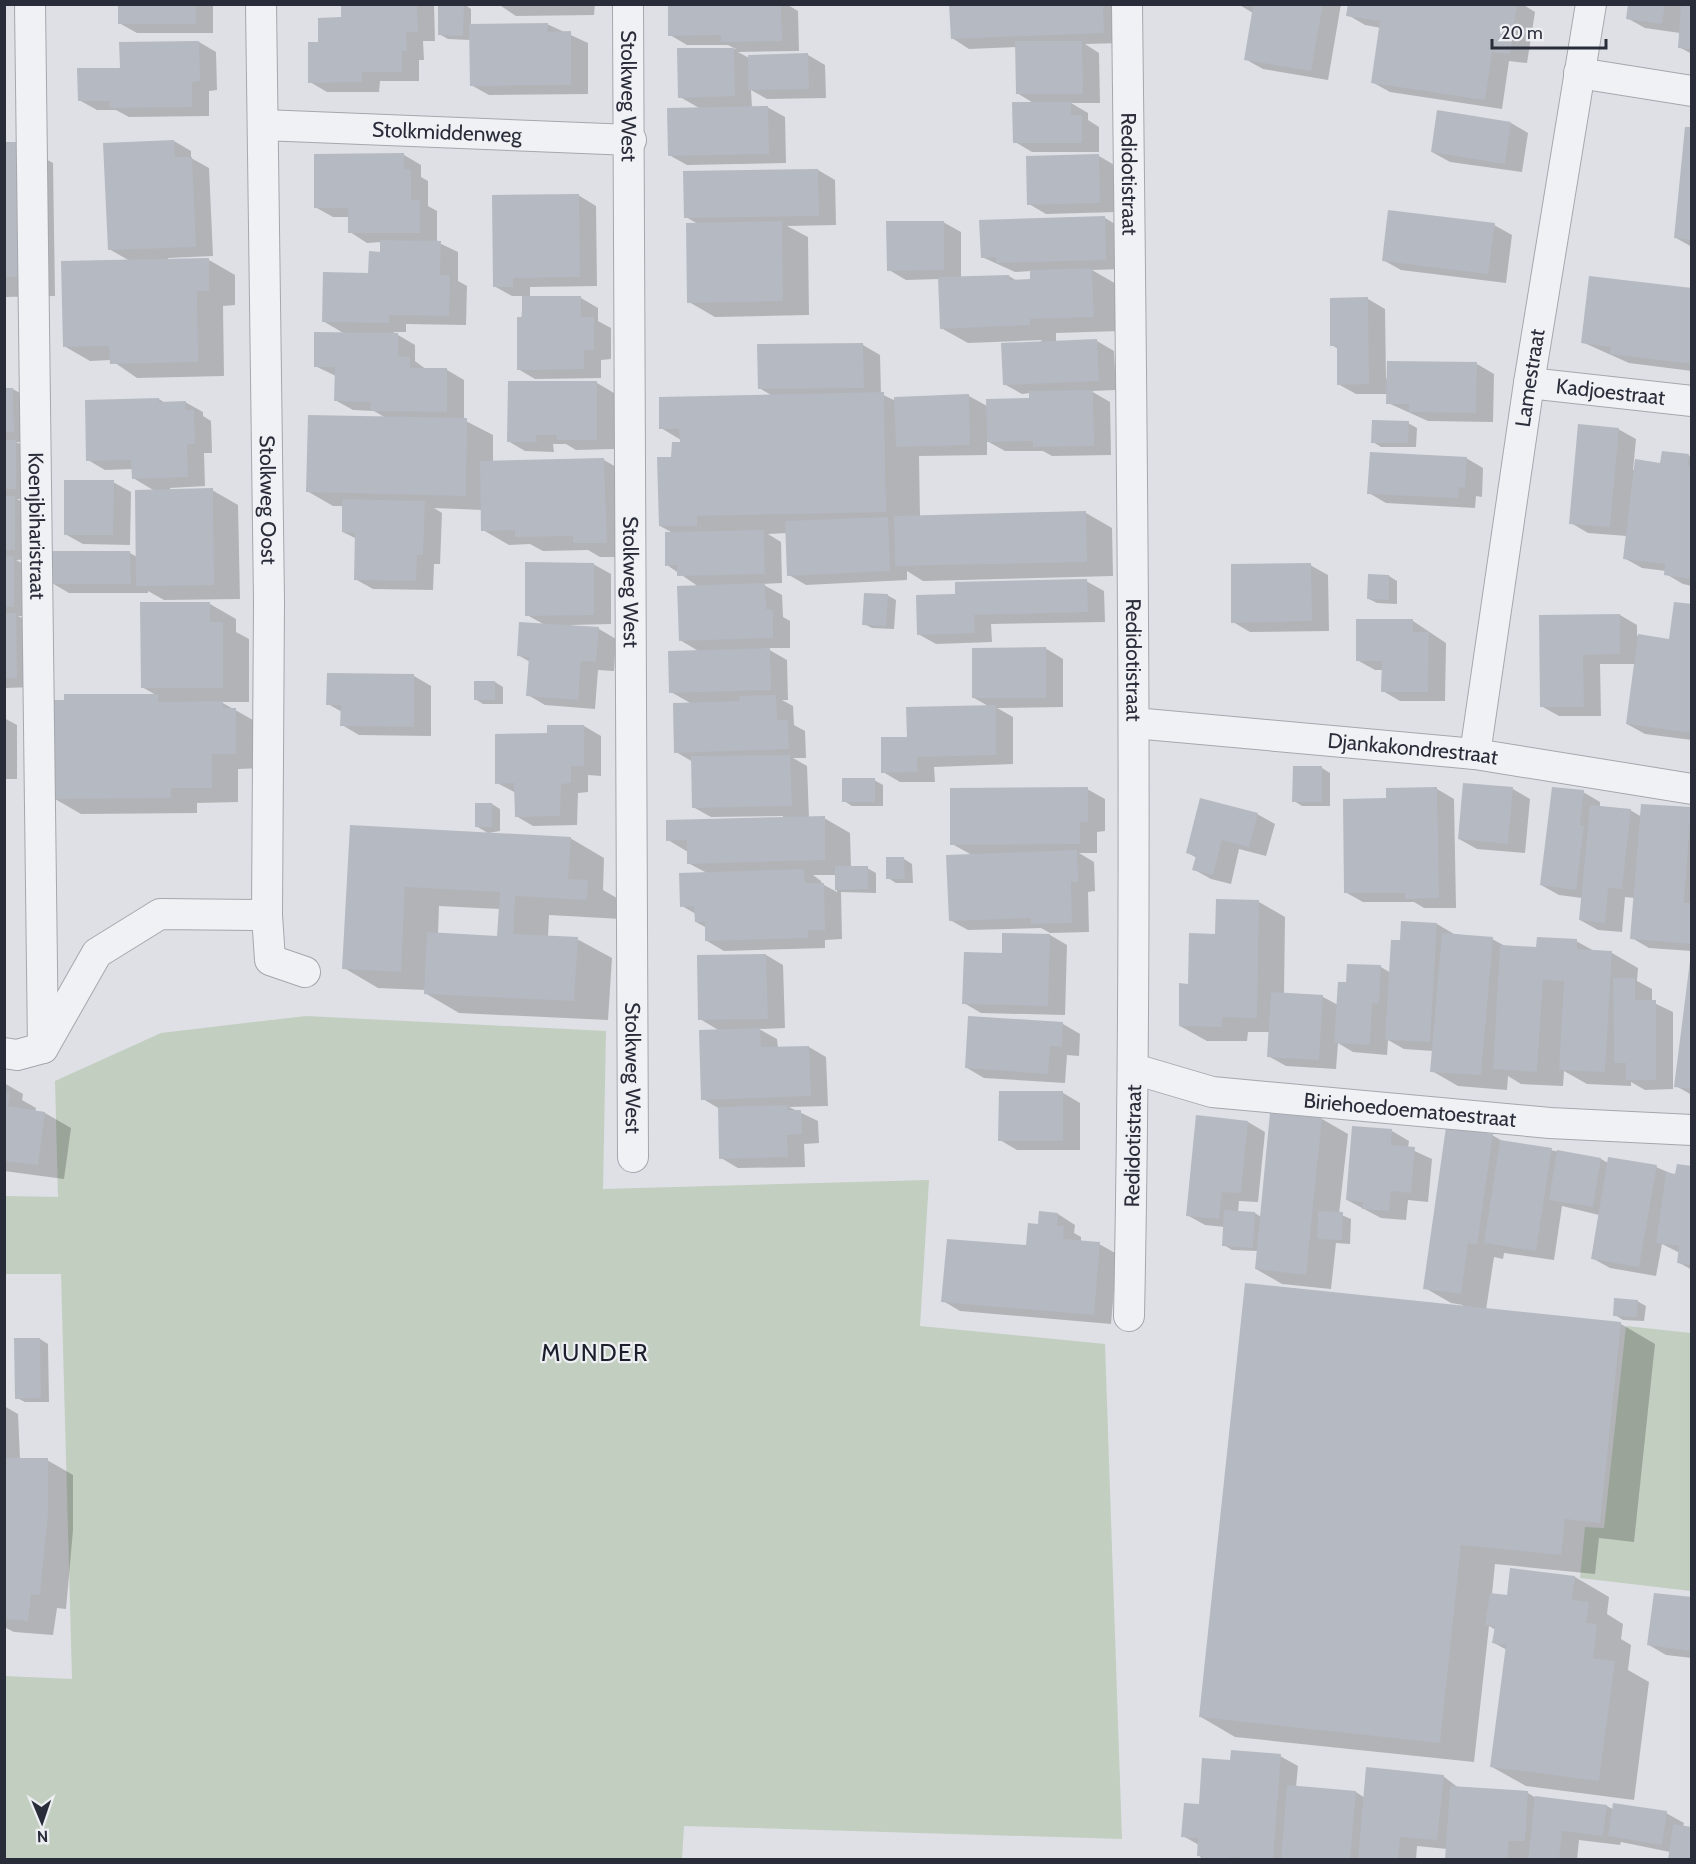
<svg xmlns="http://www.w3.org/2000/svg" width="1696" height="1864" font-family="Cabin,sans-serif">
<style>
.green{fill:#c2cec0}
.shadow{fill:#0003;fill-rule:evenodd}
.building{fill:#b5b9c1}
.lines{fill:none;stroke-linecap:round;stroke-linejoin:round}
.minor-casing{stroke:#a4a7ae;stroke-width:32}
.minor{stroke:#f0f1f4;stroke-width:30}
.labels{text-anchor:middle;stroke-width:4.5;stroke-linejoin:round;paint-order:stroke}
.street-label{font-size:21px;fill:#292d3a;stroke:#edeff3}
.quarter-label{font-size:24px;letter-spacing:1.5px;fill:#1b1f2b;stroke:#edeff3}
</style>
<rect width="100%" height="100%" fill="#dee0e5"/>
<!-- green -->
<path class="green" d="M306 1016 606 1031 603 1189 929 1180 920 1326 1105 1344 1122 1839 684 1826 682 1859H5V1676L72 1679 61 1274H5V1196L58 1197 55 1081 161 1033Z
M1626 1326 1691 1333V1591L1580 1578 1585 1527 1604 1528Z"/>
<!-- shadow -->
<path class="shadow" d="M119 4H213V33H137L119 23Z
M342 4H434L435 41H423L424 60H419V81H380L379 92H327L310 82 320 43 343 19Z
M439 4H464L471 9V25L547 24 588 43V94L489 95 471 85 470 40 448 39 439 34Z
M498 4H595L594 15 516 16Z
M670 4H833L788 5 798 11 799 51 738 52 749 58 808 55 825 65 826 98 767 99 751 90 752 108 767 107 785 117 786 163 687 165 669 155 701 109 680 97 679 50 736 49 728 45H687L670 35Z
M951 4H1120L1121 43 1085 44 1099 53 1100 103H1071L1088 113V120L1099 127V152H1032L1015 142 1035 104 1017 93V47L969 49 952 38Z
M1238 4H1341L1328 80 1263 69 1245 59 1253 13Z
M1350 4H1522L1535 12 1527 63 1509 61 1502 109 1390 92 1372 82 1381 28 1365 25 1348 15Z
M1629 4H1692V54L1679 47 1680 33 1645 28 1627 18Z
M199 42 216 52 217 90 209 91V116L129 117 116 110H97L79 100 122 69 121 44Z
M1511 123 1528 133 1522 172 1450 162 1432 152Z
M1692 129V247L1676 238Z
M174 141 191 151V158L209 168 213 256 168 258V260H209L235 275V305L223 306 224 376 137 378 111 360 90 361 64 346 130 261 109 249Z
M4 144H18L53 163 55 296 4 297Z
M404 155 421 165V177L428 181V206L437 211V242L458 252V281L467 286 466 325 406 324V332H393L415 345V361L427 370H447L464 380V420L493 435V462L604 460 630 475 632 557H600L588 550 543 551 530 544 509 545 483 530V510L434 508 442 513 440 564H434L433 590 373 589 355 579 357 539 343 532 344 506H333L307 491 386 418 374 411 353 410 335 400 336 376 315 366 345 334 323 321 370 274 381 253 382 242 367 243 350 232V217H333L315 207Z
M1099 156 1116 166 1117 212 1046 214 1029 204Z
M818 170 835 180 836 225 787 226 808 237 809 315 715 317 689 302 698 224 686 217Z
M578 195 596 206 597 286 530 287V298H581L598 308V321L611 328V359L601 360V378L535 379 518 369 523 296H512L494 286Z
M1105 218 1122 228 1123 269 1092 270 1118 285 1120 331 1056 333V343L1097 341 1114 351 1116 390 1091 391 1110 402 1111 455 1052 456 1043 451H1005L987 441V455L919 456 920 517 1086 513 1112 528 1113 576 923 581 907 571V580L806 585 789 575 787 533 768 534 781 542 782 583 762 584 782 595 783 617 790 621V648H766L787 660 788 700H782L793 706 794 725 805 731 806 758H793L807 766 809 818H824L850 833 851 868H867L876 873V893L841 892 842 939 825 940V948L724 951 707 941V928L696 922V914L682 906 707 873 688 863V852L668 840 783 819V816L711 817 693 807V762L676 752 692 704 671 692 700 652 680 640 699 587 667 565 675 534 660 526 673 459 681 440 661 428 773 396 759 388 863 345 880 355 881 394 896 401 969 396 987 406 1031 400 1030 393 1022 394 1004 384 1042 340 968 343 941 328 940 279 906 280 889 270 943 222 961 232V278L1009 276 1017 281H1031V271L1015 272 982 257 981 222ZM813 875H837V892L822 884 821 881Z
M1494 225 1512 235 1506 283 1401 270 1383 260Z
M1692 289V371L1629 363 1582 342Z
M1368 299 1385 309 1386 379 1477 364 1494 374 1493 422 1428 421 1388 403V394H1356L1338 384V349L1332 345Z
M597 383 614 393V449L576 450 566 444H553L554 452 525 451 508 441Z
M4 389H13L30 399 31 442H16L33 451V499H17L32 507V559L16 560 31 568V616H18L33 624 34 687 4 688Z
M159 399 165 403 185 402 203 412V416L211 421 212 453H204L205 486 170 488V490H212L238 505 240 599 164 600 148 591V593H69L52 583 130 553 137 557 155 491 133 478V469L105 470 88 460Z
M1408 423 1417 428 1416 447H1381L1373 442Z
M1618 429 1636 439 1633 470 1689 456 1692 457V586L1683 584 1666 574V571L1642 568 1624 558 1627 536 1588 533 1571 523Z
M1466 458 1483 468 1482 497 1476 496 1475 508 1386 503 1369 493Z
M113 482 131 492 130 545 83 544 65 534Z
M593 564 611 574V624L571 625V627L599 629 616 639 614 671 598 670 595 709 545 705 528 695 530 662 518 655 545 625 527 615Z
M1310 565 1328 575 1329 631 1250 632 1233 622Z
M1389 576 1397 581V604L1377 603 1369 599Z
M1086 581 1104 591 1105 622 991 624 992 642 936 644 918 634 956 596Z
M887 595 896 600 894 629 872 628 864 624Z
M210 604 236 619V632L249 639V702H221L262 725V768L238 769V802L197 803V813L81 814 55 799 156 695 142 687Z
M1692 606V740L1645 734 1627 724 1636 664H1600L1601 716H1559L1541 706V616L1620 615 1637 625V636L1670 641Z
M1413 621 1446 643 1445 701H1400L1383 691V670H1375L1357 660Z
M1045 648 1063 659V707L997 708 1013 717V764L934 767 935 782H900L883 772 990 707 974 698Z
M414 676 431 686V736L359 735 342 725V712L328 704Z
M476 682H495L503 687V704H483L475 699Z
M4 718 17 725V779H4Z
M584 726 601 736V776L588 775V792L578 793 577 825 533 826 516 816V793L497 783 548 735Z
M1322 768 1330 773V806H1302L1294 801Z
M874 780 883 785V806H852L844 801Z
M1087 789 1105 799V831L1097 832V853H1079L1094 862 1095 891 1088 892 1089 932 1050 933 1041 928 968 930 950 920 972 855 952 844Z
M1437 789 1454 799 1456 908H1424L1414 902H1363L1345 892 1388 799Z
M1513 789 1530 799 1525 853 1477 849 1459 839Z
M1583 792 1600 802V807L1630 810 1642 817 1643 805 1692 809V951L1649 948 1632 938 1635 898 1625 897 1622 932 1598 930 1580 920 1582 898 1559 895 1541 885Z
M492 804 500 809V831L488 833 476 826Z
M1257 814 1275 824 1266 856 1239 849 1231 884 1211 879 1193 869 1197 858 1188 853Z
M351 827 570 838 604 858 603 890 622 901 621 919 549 915 548 937 577 939 612 958 608 1020 459 1013 425 993V990L378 988 344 968ZM439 906 500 909 499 937 438 934Z
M904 859 912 864 913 883H896L888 878Z
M1259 902 1285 917 1284 994 1323 997 1338 1005 1348 984 1349 965 1381 967 1391 973 1401 942 1437 924 1454 934 1492 939 1507 947 1537 949 1576 941 1596 952 1612 953 1638 968 1637 981 1652 989V1002L1673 1012V1089L1645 1090 1631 1082V1086L1587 1084 1564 1071 1563 1086 1521 1084 1508 1076 1507 1090 1458 1086 1432 1071 1433 1051 1404 1049 1388 1040 1387 1055 1353 1052 1338 1043 1336 1069 1286 1066 1268 1056 1270 1032H1248L1247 1041H1207L1180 1026 1190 985 1217 936Z
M1050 935 1067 945 1065 1015 981 1013 964 1003 1003 955Z
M766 955 783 965 785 1028 759 1029 777 1039 778 1048 809 1047 826 1057 828 1106 789 1107 818 1121 819 1143 804 1144 805 1167 738 1168 721 1158 720 1109 703 1099 720 1031 700 1019Z
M1692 963V1095L1676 1086Z
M1063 1024 1080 1034 1079 1056 1067 1055 1065 1083 984 1078 967 1068Z
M4 1083 23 1094 22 1100 36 1108 35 1112 45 1113 71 1128 64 1179 4 1171Z
M1063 1093 1080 1103V1150H1017L1000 1140Z
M1322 1119 1348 1134 1339 1214 1351 1219 1350 1244 1336 1243 1331 1289 1282 1284 1256 1269 1258 1251 1232 1250 1224 1245 1225 1227 1205 1225 1187 1215 1248 1122 1265 1132 1258 1202 1239 1201 1238 1212 1255 1213 1261 1217Z
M1392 1131 1409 1141 1408 1148 1432 1159 1428 1202 1408 1200 1406 1220 1381 1218 1347 1200Z
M1492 1135 1504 1142 1601 1159 1608 1163 1656 1167 1677 1176 1692 1167V1270L1678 1262 1680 1253 1662 1244 1656 1276 1610 1268 1592 1258 1599 1215 1562 1206 1554 1260 1504 1253 1503 1259 1494 1257 1486 1310 1621 1324 1655 1344 1634 1542 1599 1538 1595 1574 1495 1564 1492 1594 1508 1596 1575 1577 1609 1597 1607 1614 1623 1624 1621 1639 1631 1645 1628 1670 1649 1682 1634 1800 1526 1786 1492 1767 1507 1650 1494 1643 1496 1630 1489 1626 1474 1762 1235 1737 1201 1717 1462 1307 1463 1305 1451 1303 1425 1288Z
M1058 1214 1075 1225 1074 1233 1081 1237V1242L1099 1244 1117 1254 1111 1324 960 1311 943 1301 1027 1247 1040 1225Z
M1637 1301 1646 1306 1644 1321 1623 1320 1615 1315Z
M40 1339 48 1344 49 1402H25L17 1398Z
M4 1406 18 1414 20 1459 47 1460 73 1475V1530L66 1609 57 1608 53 1635 14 1632 4 1627Z
M1692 1599V1658L1666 1655 1649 1645Z
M1280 1756 1298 1766 1296 1787 1356 1792 1365 1798 1443 1776 1460 1789 1528 1793 1536 1798 1607 1806 1614 1810 1666 1813 1684 1823 1683 1827 1670 1852 1621 1842 1620 1845 1579 1840 1577 1860H1447V1849L1417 1846 1416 1860H1204L1198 1855 1199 1845 1183 1836 1200 1806 1232 1762Z"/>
<!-- building -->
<path class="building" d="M118 4H196V24H118Z
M438 4H464L463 36 438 35Z
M668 4H781L782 41 721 42V35L668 36Z
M949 4H1103L1104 33 951 39Z
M1246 4H1323L1311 71 1244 60 1253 7Z
M1348 4H1517L1510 54 1492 52 1485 100 1371 83 1380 21 1346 16Z
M1628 4H1665L1662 24 1626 19Z
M1681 4H1692V49L1678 48Z
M341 5H417L418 32H406L407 51H402V72H362V82L308 83V42H318V18L341 17Z
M548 23 547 32 571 31V85L470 86 469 24Z
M199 41 200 81 192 82V107L110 108V101H78L77 68H120L119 42Z
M1015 41H1082L1083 94H1016Z
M677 48H734L735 96 678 98Z
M808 53 809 89 748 90V55Z
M1012 102H1071V115H1082V143H1013Z
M768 106 769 154 668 156 667 108Z
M1437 110 1511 122 1505 164 1431 152Z
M1685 127H1692V240L1674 238Z
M174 140 175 157H192L196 247 108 250 103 143Z
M4 142H19L21 277H4Z
M404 153V169L411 170V200H420V233H348V208H314V154Z
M1099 154 1100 203 1027 205 1026 156Z
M818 169 819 216 684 218 683 171Z
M579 194 580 277 513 278V287H493L492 195Z
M1388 210 1495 223 1488 274 1382 261Z
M1105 216 1106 260 996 263V257L981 258 979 220Z
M782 221 783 301 687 303 686 223Z
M886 221H944V270L887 271Z
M380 240 441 241 440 275H450L449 316 389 315V323L322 322 323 272 368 273 369 251 380 252Z
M209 258V291H197L198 362 110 364 109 346 63 347 61 261Z
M1092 268 1094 317 1030 319V325L940 329 938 277 1009 275V280L1030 279V270Z
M1589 276 1692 288V364L1610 354 1611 347 1581 343Z
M522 296H581V317H594V350H584V369L517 370V317H522Z
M1368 297 1369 384 1337 385V346H1330V298Z
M314 332 398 333V356L410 357V368H447V412L371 411 370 402 334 401 335 367H314Z
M1097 339 1099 381 1003 385 1001 343Z
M863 343 864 388 758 389 757 344Z
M1387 361 1477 362 1476 413 1409 412V404H1386Z
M508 381H597V440H557L556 435H536L537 442H507Z
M4 388H13L14 432H4Z
M1093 390 1094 446 1033 447V441L987 442 986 399 1029 398V391Z
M884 392 886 512 697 516V526H659L657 457H671L672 442H680L679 429H659V397Z
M969 394 970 445 896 447 894 397Z
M159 398V402L186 401 185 410H194L195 444H187L188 477 132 479 131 460 86 461 85 400Z
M308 415 467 418 466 496 306 492Z
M1372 420 1409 421 1408 443H1371Z
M1578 424 1619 428 1610 527 1569 524Z
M4 440H16V489H4Z
M1662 451 1689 454 1688 465 1692 466 1691 579 1664 575 1665 564 1623 559 1635 459 1660 463Z
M1370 452 1467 457 1465 488 1459 487 1458 498 1367 494Z
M604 458 607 543H573V536L515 537V530L481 531 480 461Z
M64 480H114L113 535H64Z
M213 488 214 585 136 586 135 490Z
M4 496H15V550H4Z
M342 499 425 501 423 555H417L416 581 354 580 355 533 342 532Z
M1086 511 1087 562 895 566 894 516Z
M888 517 890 571 787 576 785 521Z
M764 530 765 574 677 576V565L665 566V532Z
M50 551H130L131 584H50Z
M4 556H14V607H4Z
M525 562 594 563V615L525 616Z
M1311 563 1312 621 1231 623V564Z
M1368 574 1389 575V600L1367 599Z
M1087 579 1088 612 974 615 975 633 917 635 916 595 955 594V582Z
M765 583 766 609 773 610V638L679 641 677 586Z
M864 593 888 594 886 626 862 625Z
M140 602H210V622H223V688H141Z
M1674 602 1692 604V733L1626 724 1638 634 1669 639Z
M4 613H16L17 678H4Z
M1620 614V654L1583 655 1584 707H1540L1539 615Z
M1356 619H1413V632H1429L1428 692H1381L1382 661H1356Z
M519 622 599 627 596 662 581 661 578 700 526 696 529 657 517 656Z
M1046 647V698H972V648Z
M770 648 771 690 669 693 668 651Z
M327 673 414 674V727L340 726 341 705H326Z
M474 681H495V700H474Z
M64 694H158V702L223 701V708H236V754H212V788H171V798L53 799V700H64Z
M776 695 777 720H788L789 749 674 753 673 703 740 701 739 696Z
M996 705V755L917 757 918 772 881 773V737H907L906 707Z
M547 725H584V766H571V783L561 784 560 816 515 817 514 783 495 784V734L547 733Z
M790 755 792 806 692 808 691 756Z
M1293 766H1322V802H1292Z
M842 778H875V802H842Z
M1463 783 1513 787 1508 844 1458 839Z
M1088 787V822H1080V844L950 845V788Z
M1437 787 1439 898 1405 899V893H1344L1343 799 1386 798V788Z
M1552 787 1584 790 1580 826H1584L1576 890 1540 885Z
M1200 798 1258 813 1249 847 1222 840 1213 875 1192 870 1196 856 1186 853Z
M475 803H492V827H475Z
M1641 804 1691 807 1684 903H1692V944L1630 939Z
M1590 805 1631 809 1622 889 1608 888 1605 923 1579 920Z
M825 816V860L687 864V840L666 841V820Z
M350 825 571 837 568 879 588 880 587 900 515 896 513 934 578 937 574 1001 424 994 427 932 497 936 500 892 405 887 401 972 342 969Z
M1077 850 1078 882H1071L1072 923 1031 924V918L949 921 946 855Z
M886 857H904L905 879H886Z
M835 866H868V889L835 890Z
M804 869 805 883H824L825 930H808V938L705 941V922H695L694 906 680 907 679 873Z
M1216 899 1259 900 1257 1018 1222 1017V1027L1179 1026V983L1188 984 1189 933 1215 934Z
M1401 921 1437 923 1430 1042 1385 1040 1391 940H1400Z
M1002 933 1050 934 1048 1006 962 1004 964 952 1002 953Z
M1442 933 1493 937 1481 1075 1430 1072Z
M1537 937 1577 939V949L1612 951 1605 1072 1559 1070 1564 981 1543 980 1537 1072 1493 1069 1500 945 1536 947Z
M766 954 768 1019 698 1020 697 955Z
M1690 961H1692V1089L1674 1087Z
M1347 964 1381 965 1379 1004 1372 1003 1370 1045 1334 1043 1338 982H1346Z
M1613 978H1635V1000H1656V1080H1626V1063H1614Z
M1271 992 1323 995 1319 1060 1267 1057Z
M968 1016 1063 1022 1062 1047 1050 1046 1048 1074 965 1068Z
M760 1028 761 1047 809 1046 811 1096 701 1100 699 1030Z
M4 1091 10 1092 8 1106 45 1112 38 1165 4 1161Z
M999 1091H1063V1141H998Z
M788 1105 787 1110H801L802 1134 787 1135 788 1157 719 1159 718 1107Z
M1270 1113 1322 1118 1306 1275 1255 1269Z
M1196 1115 1248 1121 1241 1193 1222 1192 1219 1219 1186 1216Z
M1352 1126 1392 1129 1391 1145 1415 1147 1411 1193 1391 1191 1389 1211 1362 1209 1363 1202 1346 1200Z
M1446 1127 1493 1134 1477 1245 1468 1243 1461 1294 1423 1289Z
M1500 1140 1552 1148 1536 1251 1484 1243Z
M1557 1150 1601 1158 1593 1207 1549 1200Z
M1608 1157 1657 1165 1639 1267 1591 1259Z
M1677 1164 1692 1166V1265L1677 1263 1679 1246 1656 1243 1666 1172 1675 1174Z
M1224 1210 1255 1212 1253 1248 1222 1246Z
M1039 1211 1058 1213 1057 1226H1064L1063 1239 1100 1242 1094 1315 941 1302 947 1239 1026 1245 1028 1223 1038 1224Z
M1318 1211 1343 1212 1342 1240 1317 1239Z
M1245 1283 1621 1322 1600 1523 1565 1519 1561 1555 1461 1545 1440 1743 1199 1717Z
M1614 1298 1638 1300 1637 1317 1613 1316Z
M14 1338H40L41 1398 15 1399Z
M4 1458H48V1514L40 1595 31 1594 28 1621 4 1619Z
M1510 1568 1575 1576 1572 1600 1589 1602 1586 1623 1597 1624 1593 1658 1615 1661 1599 1781 1490 1767 1506 1645 1492 1643 1495 1626 1485 1625 1490 1593 1507 1595Z
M1654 1593 1692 1597V1651L1647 1645Z
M1231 1750 1281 1754 1273 1860 1230 1857V1860H1203V1856H1197L1198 1838 1181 1837 1184 1803 1199 1804 1202 1758 1230 1760Z
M1366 1767 1444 1775 1437 1840 1400 1837 1398 1860H1358Z
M1287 1785 1356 1791 1350 1860H1281Z
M1450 1786 1528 1791 1525 1841H1509L1507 1860H1445Z
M1535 1796 1607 1805 1603 1836 1562 1831 1559 1860H1528Z
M1613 1803 1667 1811 1662 1845 1608 1836Z
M1673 1824 1692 1827V1860H1668Z"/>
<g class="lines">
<defs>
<g id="minor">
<path id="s1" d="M30 4 43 1048"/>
<path id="s2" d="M261 4 269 601 267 915 270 960 305 972"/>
<path id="s3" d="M628 4 633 1157"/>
<path id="s4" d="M1127 4C1132 442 1138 879 1129 1316"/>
<path d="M1579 73 1692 91"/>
<path id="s5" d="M263 125 631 140"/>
<path id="s6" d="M1529 383 1692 401"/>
<path id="s7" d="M1134 723 1475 754 1692 789"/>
<path id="s8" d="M1475 754 1529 383 1591 4"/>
<path d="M4 1053 17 1055 43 1048 97 953 160 914 267 915"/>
<path id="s9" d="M1134 1069 1212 1092 1550 1123 1692 1130"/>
</g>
</defs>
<!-- minor casing -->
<use href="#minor" class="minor-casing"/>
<!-- minor -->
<use href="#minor" class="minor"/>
</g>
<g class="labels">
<!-- street labels -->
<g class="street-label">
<text dy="7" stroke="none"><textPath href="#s3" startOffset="92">Stolkweg West</textPath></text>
<text dy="7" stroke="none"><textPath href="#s5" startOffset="184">Stolkmiddenweg</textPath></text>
<text dy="7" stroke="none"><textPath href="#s4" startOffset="170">Redidotistraat</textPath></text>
<text dy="7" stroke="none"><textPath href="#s8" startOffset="380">Lamestraat</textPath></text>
<text dy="7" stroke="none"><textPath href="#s6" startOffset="82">Kadjoestraat</textPath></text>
<text dy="7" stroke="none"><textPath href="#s2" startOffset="496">Stolkweg Oost</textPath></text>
<text dy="7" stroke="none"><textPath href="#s1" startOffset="522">Koenjbiharistraat</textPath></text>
<text dy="7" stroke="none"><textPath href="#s3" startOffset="578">Stolkweg West</textPath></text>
<text dy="7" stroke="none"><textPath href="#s4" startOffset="656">Redidotistraat</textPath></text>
<text dy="7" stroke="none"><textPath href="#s7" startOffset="280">Djankakondrestraat</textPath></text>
<text dy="7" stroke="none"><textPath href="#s3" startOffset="1064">Stolkweg West</textPath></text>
<text dy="7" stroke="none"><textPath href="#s9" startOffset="280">Biriehoedoematoestraat</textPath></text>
<text transform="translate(1133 1146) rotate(-89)" y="7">Redidotistraat</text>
</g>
<!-- quarter labels -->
<g class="quarter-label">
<text x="595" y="1361">MUNDER</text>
</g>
</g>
<!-- border -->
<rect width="1696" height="1864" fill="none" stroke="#292d3a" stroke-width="12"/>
<!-- north arrow -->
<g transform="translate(42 1822) rotate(178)" stroke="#edeff3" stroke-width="4.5" paint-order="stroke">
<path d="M0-4.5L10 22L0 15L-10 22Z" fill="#292d3a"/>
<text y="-9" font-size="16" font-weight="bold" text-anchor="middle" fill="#292d3a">N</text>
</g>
<!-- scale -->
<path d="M1492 39v9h114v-9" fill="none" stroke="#292d3a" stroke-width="3"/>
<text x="1501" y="39" font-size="18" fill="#292d3a" stroke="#edeff3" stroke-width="4.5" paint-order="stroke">20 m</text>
</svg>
